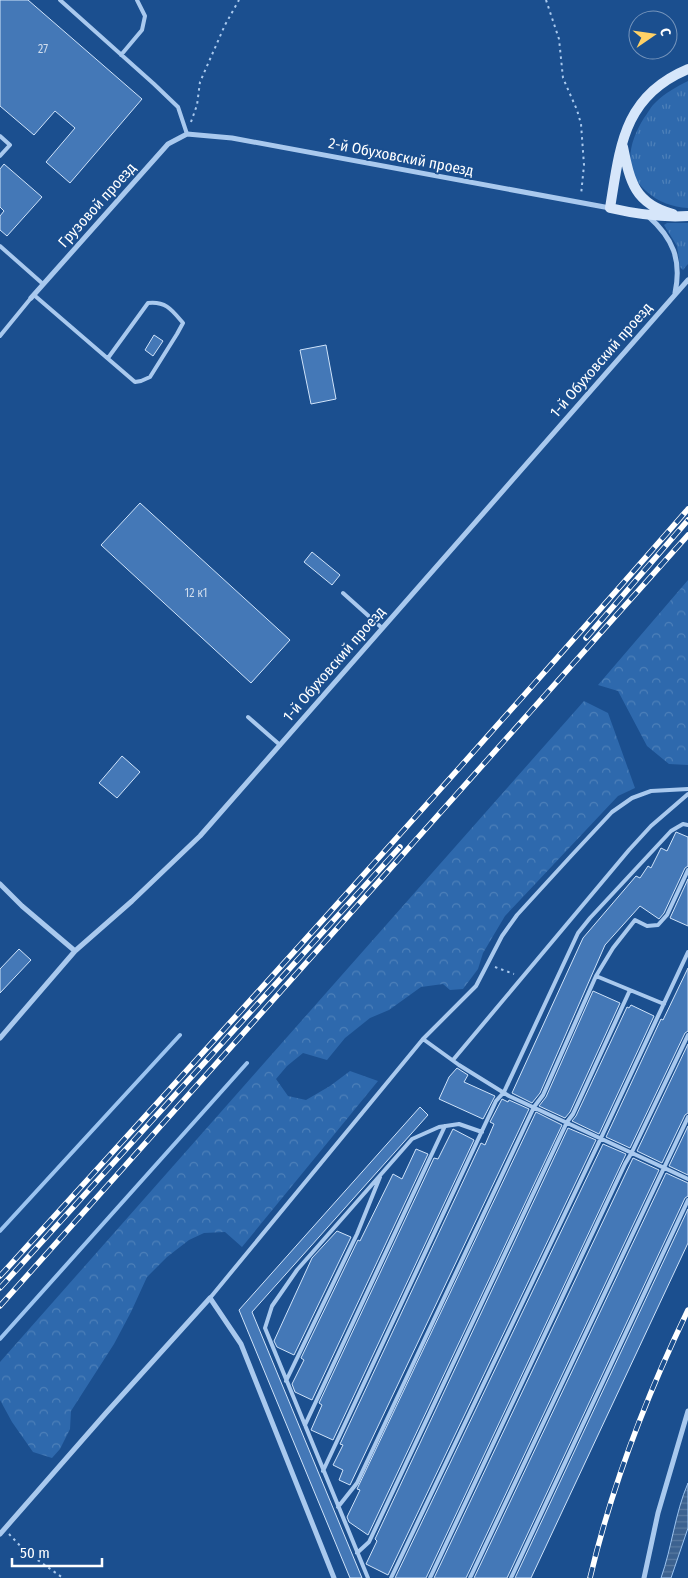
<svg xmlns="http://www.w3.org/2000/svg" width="688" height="1578" font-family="'Fira Sans Condensed',sans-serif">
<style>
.grass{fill:url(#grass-tufts)}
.forest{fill:url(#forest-crowns)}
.water{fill:url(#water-rules);stroke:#9cc4f0}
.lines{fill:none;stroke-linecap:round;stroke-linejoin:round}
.stream{stroke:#9cc4f0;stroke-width:4}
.building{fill:#4478b7;stroke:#cfe3fa}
.path{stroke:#a9c9ee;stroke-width:2;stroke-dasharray:2.5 4;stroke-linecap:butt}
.lane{stroke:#a9c9ee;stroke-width:4}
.street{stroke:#a9c9ee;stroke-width:5}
.secondary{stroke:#d6e6fa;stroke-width:10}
.rail-casing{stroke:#fff;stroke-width:5.5}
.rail{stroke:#1b4f8f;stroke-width:4;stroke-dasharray:11;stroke-linecap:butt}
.labels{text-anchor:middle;stroke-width:4;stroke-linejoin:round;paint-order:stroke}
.number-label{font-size:12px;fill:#d0dded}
.street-label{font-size:15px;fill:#fff;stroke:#1b4f8f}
</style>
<defs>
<pattern id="grass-tufts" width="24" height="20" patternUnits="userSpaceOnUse" patternTransform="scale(1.25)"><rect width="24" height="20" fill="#2e69ad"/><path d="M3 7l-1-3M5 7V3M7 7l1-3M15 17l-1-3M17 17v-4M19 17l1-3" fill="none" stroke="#4d80b9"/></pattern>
<pattern id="forest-crowns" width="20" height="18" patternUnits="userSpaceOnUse" patternTransform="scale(1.25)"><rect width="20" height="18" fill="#2e69ad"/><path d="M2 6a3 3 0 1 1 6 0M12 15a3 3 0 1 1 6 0" fill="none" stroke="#4d80b9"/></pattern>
<pattern id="water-rules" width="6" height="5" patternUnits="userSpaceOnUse" patternTransform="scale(1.25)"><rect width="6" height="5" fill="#3c6290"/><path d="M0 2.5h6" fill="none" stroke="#597aa1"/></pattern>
</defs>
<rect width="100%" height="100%" fill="#1b4f8f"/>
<!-- grass -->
<path class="grass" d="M688 81V208C672 207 658 202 646 191 622 170 629 142 644 118 648 113 651 106 656 102 665 93 676 87 688 81Z
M667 223H688V264L683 270 680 267 677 246 664 225Z"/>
<!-- forest -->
<path class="forest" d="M688 580V765L669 764 647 746 618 691 598 685Z
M584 701 608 713 635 788 618 796 505 916 483 953 478 969 463 989 450 990 443 984 421 987 389 1010 370 1018 345 1038 327 1060 303 1053 287 1066 276 1079 288 1096 306 1100 330 1086 350 1071 378 1081 242 1247 225 1232 204 1233 189 1240 167 1257 147 1277 131 1312 114 1344 71 1411 70 1429 60 1449 52 1458 33 1452 12 1422 0 1400V1362Z"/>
<!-- water -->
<path class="water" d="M688 1483V1528L671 1578H661C672 1547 675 1513 688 1483Z"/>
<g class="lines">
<!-- stream -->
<path class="stream" d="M0 1231 180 1035
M0 1339 247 1063"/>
</g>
<!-- building -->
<path class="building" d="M0 0H28L142 99 70 183 46 162 75 128 55 111 34 135 0 106Z
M4 164 42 197 7 236 0 230V216L4 211 0 207V169Z
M154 335 163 341 153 356 145 350Z
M326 345 336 399 311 404 300 350Z
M140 503 290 640 251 683 101 545Z
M312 552 340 575 332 585 304 562Z
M122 756 140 772 117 798 99 783Z
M676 832 688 837V866L685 868 664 913 659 919 640 906 605 945 540 1093 532 1103 512 1093 583 938 636 876 640 878 648 866 651 868 661 848 667 851Z
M688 879V926L670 918Z
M19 949 31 960 0 993V969Z
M688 968V1031L685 1033 630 1148 606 1137 661 1019 663 1020Z
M593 991 620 1003 570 1112 565 1118 539 1106 546 1097Z
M631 1005 654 1016 599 1134 572 1121 576 1116 627 1007 629 1008Z
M688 1044V1113L685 1115 662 1163 637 1151Z
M457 1068 468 1075 464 1082 495 1096 483 1119 439 1099 449 1077Z
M502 1099 508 1102 509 1100 529 1109 350 1485 339 1480 343 1470 333 1465 343 1445 340 1444 481 1143 485 1145 494 1124 490 1122Z
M420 1107 428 1115 252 1312 362 1578H350L239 1310Z
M536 1112 562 1125 368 1535 349 1522 347 1517 360 1490 357 1489Z
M688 1126V1175L669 1166Z
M568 1128 596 1140 388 1575 366 1564 377 1541 375 1539Z
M453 1129 474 1140 333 1440 311 1430 322 1405 319 1403 434 1158 438 1159Z
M603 1144 626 1154 426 1578H395Z
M416 1149 428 1154 312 1400 295 1392 292 1384 304 1360 301 1358 358 1240 360 1241 393 1174 402 1179Z
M633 1158 659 1170 466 1578H434Z
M666 1173 688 1183V1196L685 1198 507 1578H474Z
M688 1209V1243L531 1578H515Z
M337 1231 351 1237 294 1355 277 1347 274 1341 312 1258Z"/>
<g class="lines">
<!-- path -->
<path class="path" d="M546 0 559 39 563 78 577 110 581 124 584 165 581 195
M191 122 197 105 200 82 225 25 239 0
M495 967 514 974
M9 1534 25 1551 63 1578"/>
<!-- lane -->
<path class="lane" d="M60 0 154 84 178 107 187 134
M121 55 142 30 145 16 137 0
M0 136 10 145 0 156
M0 246 43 284
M34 295 135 382 141 381 150 377 177 334 183 323C172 310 166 301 148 303L108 358
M0 336 31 298
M343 593 382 628
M248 717 280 745
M596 976 664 1004
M423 1039 459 1065 509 1096 688 1179
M453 1060 629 850 651 826 688 794
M210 1298 423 1039 476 986 502 936 517 915 571 856 612 812 632 798 651 791 688 789
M286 1381 357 1234 380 1177
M305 1425 445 1126
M323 1471 496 1101 504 1092 578 933 590 918 671 831 683 824 688 825
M338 1507 357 1483 534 1107 543 1095 596 976 613 948 635 920 647 926 658 925 667 915 688 870
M357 1553 369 1542 567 1122 573 1114 630 990
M368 1578 265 1328 272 1306 297 1270 412 1139 439 1127 459 1124 482 1132
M391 1578 601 1138 688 952
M430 1578 625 1164 632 1152 688 1035
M470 1578 688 1117
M511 1578 688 1200"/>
<!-- street -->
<path class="street" d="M648 216C673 238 682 260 675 293
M31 298 168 144 187 134 232 138 610 208
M0 884 22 906 75 951
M0 1038 75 951 132 901 200 836 688 280
M0 1534 106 1413 210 1298 241 1344 334 1578
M644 1578 658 1513 688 1411"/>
<!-- secondary -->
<path class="secondary" d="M688 69C623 96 620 147 610 208 636 214 661 218 688 216
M623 147C630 182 635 204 673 214"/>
<defs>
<path id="rail" d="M586 638 688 520
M0 1276C231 1022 462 768 688 509
M0 1288 400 847
M0 1306 688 535
M590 1578C612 1485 646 1397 688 1310"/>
</defs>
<!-- rail casing -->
<use href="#rail" class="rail-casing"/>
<!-- rail -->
<use href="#rail" class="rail"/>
</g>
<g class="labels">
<!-- number labels -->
<g class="number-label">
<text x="43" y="53">27</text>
<text x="196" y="597">12 к1</text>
</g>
<!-- street labels -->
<g class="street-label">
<text transform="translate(401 157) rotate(11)" y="5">2-й Обуховский проезд</text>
<text transform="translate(97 205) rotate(-48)" y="5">Грузовой проезд</text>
<text transform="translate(601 360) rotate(-49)" y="5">1-й Обуховский проезд</text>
<text transform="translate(334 664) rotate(-49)" y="5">1-й Обуховский проезд</text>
</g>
</g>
<!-- north arrow -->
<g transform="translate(653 35) rotate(77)"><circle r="24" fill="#1b4f8f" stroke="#7695bc"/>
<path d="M0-4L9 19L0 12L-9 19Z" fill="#ffd166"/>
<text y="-8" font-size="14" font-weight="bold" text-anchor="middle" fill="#ffffff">С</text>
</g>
<!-- scale -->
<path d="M12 1558v8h90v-8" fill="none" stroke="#ffffff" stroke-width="2.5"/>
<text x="20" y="1558" font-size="15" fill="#ffffff" stroke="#1b4f8f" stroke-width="4" paint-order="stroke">50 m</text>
</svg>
